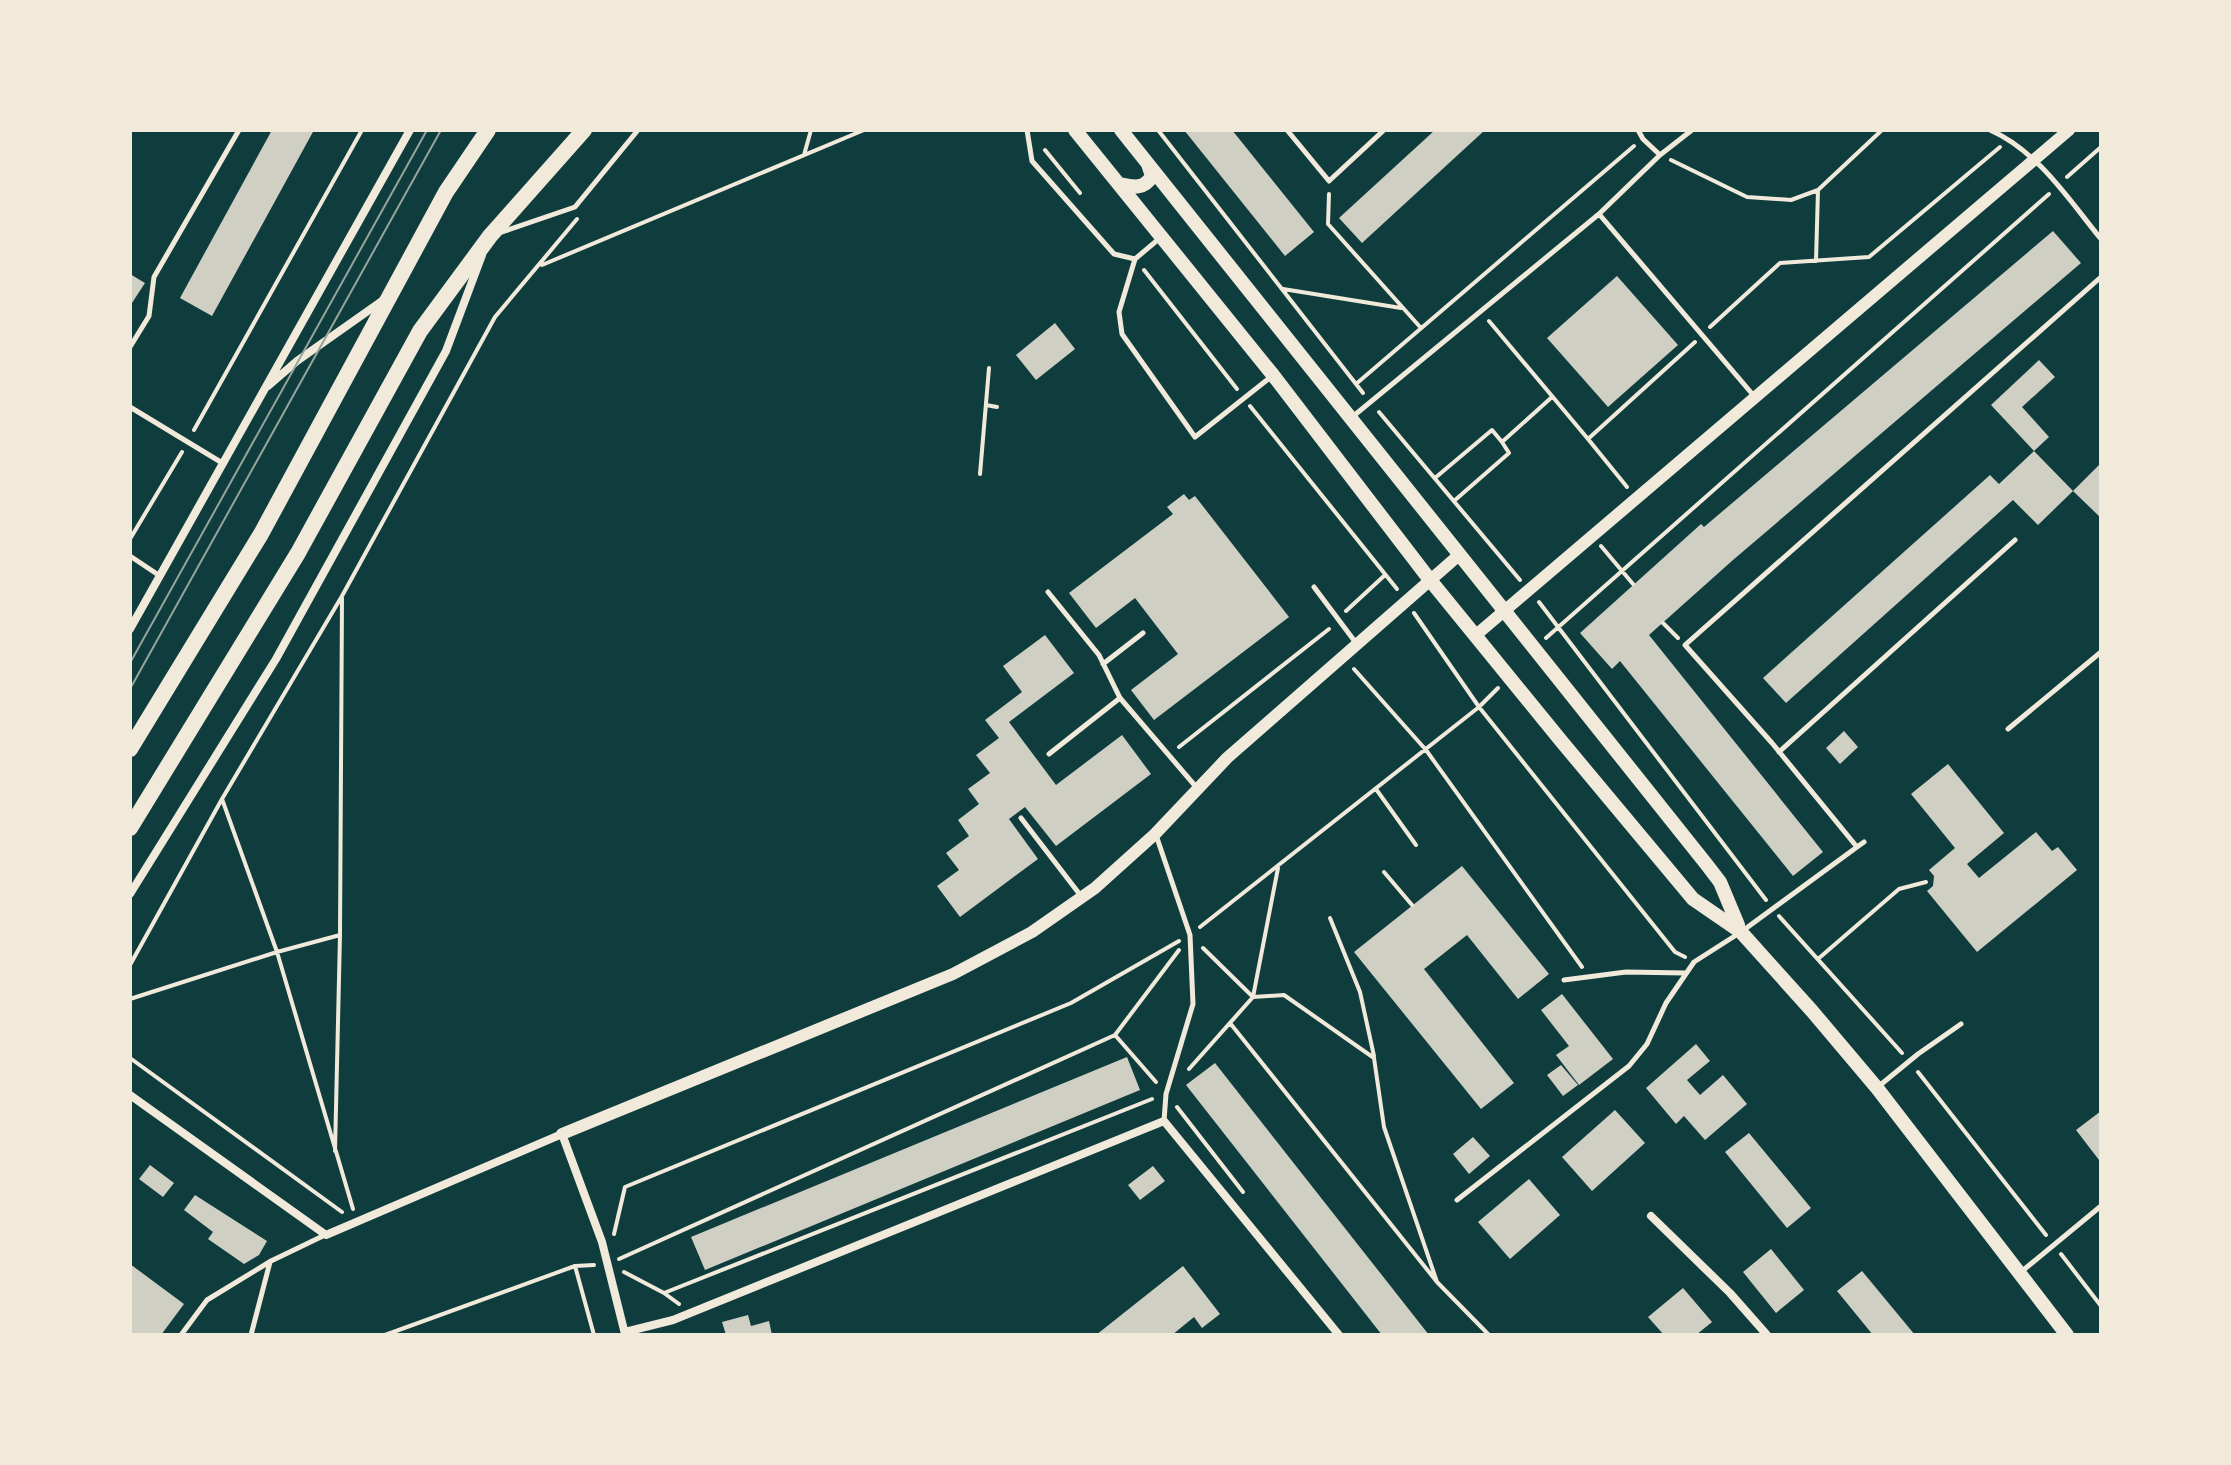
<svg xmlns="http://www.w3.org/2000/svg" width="2231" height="1465" font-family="'Alegreya Sans',sans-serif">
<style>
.building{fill:#cfcfc3}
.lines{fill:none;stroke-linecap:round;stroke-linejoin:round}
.path{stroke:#f1e9da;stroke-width:4}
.service{stroke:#f1e9da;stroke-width:5}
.minor{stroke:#f1e9da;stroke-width:8}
.tertiary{stroke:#f1e9da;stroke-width:12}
.secondary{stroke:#f1e9da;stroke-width:14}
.primary{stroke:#f1e9da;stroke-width:16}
.tram{stroke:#97a49c;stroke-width:2}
</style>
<rect width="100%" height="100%" fill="#0f3d3e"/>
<!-- building -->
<path class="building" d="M272 130H314L212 316 180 298Z
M1184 130H1232L1314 232 1285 256Z
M1435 130H1485L1362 243 1339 218Z
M2053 231 2081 263 1733 560 1649 635 1823 852 1793 876 1620 661 1612 669 1580 633 1701 524 1704 527Z
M130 274 145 283 130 306Z
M1617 276 1678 345 1608 407 1547 338Z
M1055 323 1075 349 1036 380 1016 355Z
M2039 360 2055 377 2022 407 2049 437 2034 451 1991 405Z
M2034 451 2073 491 2038 525 2013 500 1786 703 1763 678 1990 475 1999 484Z
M2100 464 2101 465V518L2073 491Z
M1184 494 1189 500 1195 496 1289 617 1154 720 1131 690 1178 654 1135 598 1096 628 1069 593 1173 514 1167 507Z
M1045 635 1074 673 1009 722 1056 785 1122 735 1151 774 1056 846 1025 807 1009 819 1038 859 960 917 937 886 959 870 946 853 969 836 958 820 979 804 968 789 990 773 976 755 999 738 985 720 1022 692 1003 666Z
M1844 731 1858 747 1840 764 1826 748Z
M1948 764 2004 833 1967 864 1979 878 2036 832 2052 851 2058 847 2077 870 1977 952 1927 891 1933 886 1934 876 1929 870 1955 848 1911 794Z
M1462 866 1549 974 1518 999 1467 935 1424 969 1514 1083 1481 1109 1354 952Z
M1562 994 1613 1059 1579 1085 1556 1055 1569 1046 1541 1010Z
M1696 1044 1710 1061 1687 1080 1700 1095 1723 1075 1747 1104 1705 1140 1684 1116 1676 1124 1646 1088Z
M1127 1057 1140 1090 705 1270 691 1237Z
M1215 1063 1429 1335H1382L1186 1085Z
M1561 1065 1578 1085 1563 1096 1547 1075Z
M1615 1110 1645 1143 1592 1191 1562 1157Z
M2101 1111V1158L2099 1160 2076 1130Z
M1749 1133 1811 1208 1787 1228 1725 1152Z
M1473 1137 1490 1156 1469 1174 1453 1154Z
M150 1165 174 1183 163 1197 139 1179Z
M1153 1166 1165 1181 1140 1200 1128 1185Z
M1529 1179 1560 1215 1510 1259 1478 1222Z
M195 1195 267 1241 259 1255 244 1264 208 1239 213 1232 184 1210Z
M1771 1249 1804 1290 1776 1313 1743 1272Z
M130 1264 184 1304 161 1335H130Z
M1183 1266 1220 1314 1202 1328 1194 1317 1172 1335H1096Z
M1862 1271 1915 1335H1873L1837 1291Z
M1683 1288 1712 1322 1696 1335H1664L1648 1317Z
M748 1315 751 1326 769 1321 772 1335H726L722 1322Z"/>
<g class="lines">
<!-- path -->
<path class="path" d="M1158 130 1363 393
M1045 150 1080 193
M804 155 811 130
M1671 160 1747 197 1791 200 1818 190
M2067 177 2101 147
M1329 194 1328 224 1421 328
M1816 261 1818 190 1882 130
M542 265 864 130
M1144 270 1237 389
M1283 289 1401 308
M1489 321 1588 439 1695 342
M1710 327 1780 263 1869 257 2000 147
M1356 384 1634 146
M986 405 997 407
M1250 406 1397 589
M1379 412 1520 580
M194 430 362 130
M1588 439 1627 487
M980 474 989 368
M1435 478 1492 430 1502 442
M1454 501 1509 453 1502 442 1552 397
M130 539 182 452
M1601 546 1633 584
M1539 602 1766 900
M1346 611 1385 575
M1414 613 1479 707 1675 952 1685 957
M1663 623 1678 638
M1546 638 2049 194
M1354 669 1426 750 1582 967
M1179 747 1329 629
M1376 789 1416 845
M222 799 277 952 353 1209
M1384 872 1412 905
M1779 916 1902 1053
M1330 918 1360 992 1374 1056
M1200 927 1479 707 1498 688
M1203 948 1253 997 1284 995 1374 1058 1384 1127 1437 1282
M1818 959 1899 889 1926 882
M130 965 222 799 342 596 495 317 577 219
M130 999 277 952 340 935
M1230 1023 1437 1282 1489 1335
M1115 1035 1156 1082
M130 1058 342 1212
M1189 1069 1253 997 1278 868
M1918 1072 2046 1235
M1177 1107 1243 1192
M335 1151 340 935 342 598
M614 1234 625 1187 1071 1003 1179 941
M2061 1254 2101 1306
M619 1259 1115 1035 1179 950
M575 1266 594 1335
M624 1272 664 1293 679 1304
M664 1293 1152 1099
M385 1335 575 1266 594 1265"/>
<!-- service -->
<path class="service" d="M1027 130 1032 161 1114 254 1135 259
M1287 130 1329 181 1384 130
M1638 130 1643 139 1660 155
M1990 130C2038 151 2069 200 2101 239
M1599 214 1754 396
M502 232 575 207 638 130
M1160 238 1135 259 1119 312 1122 334 1195 437 1272 376
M130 347 149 316 154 277 239 130
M130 407 224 464
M1351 418 1599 214 1660 155 1692 130
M130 556 160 576
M1314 587 1356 643
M1048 592 1099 655 1120 698 1197 788
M1103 664 1143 633
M2008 729 2101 652
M1779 752 2015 540
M1049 754 1120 698
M1021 818 1081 896
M1156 835 1190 935 1193 1004 1166 1094 1164 1121
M1857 847 1864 842
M1564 980 1626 972 1685 973
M1879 1086 1918 1054 1961 1024
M1457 1200 1629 1066 1647 1044 1666 1003 1694 962 1741 932 1857 847 1772 743 1685 645 2101 277
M2021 1272 2101 1206
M181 1335 207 1300 271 1261 325 1235
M251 1335 270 1262"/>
<!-- minor -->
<path class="minor" d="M268 386 297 361 382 301
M130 629 410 130
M130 894 276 659 446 351 482 255
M130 1095 326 1235 562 1134 602 1242 625 1334
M1651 1216 1730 1293 1767 1335
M625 1332 673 1320 1164 1121 1339 1335"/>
<!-- tertiary -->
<path class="tertiary" d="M1476 635 2069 130
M562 1134 953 974 1032 932 1095 888 1155 834 1227 758 1459 555"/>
<!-- secondary -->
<path class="secondary" d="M1075 130 1273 375 1430 580 1562 742 1693 899 1741 932 1812 1011 1877 1088 2067 1335
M1121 130 1707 865 1720 882 1738 925
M1119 184C1133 187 1144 190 1152 176L1148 164"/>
<!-- primary -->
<path class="primary" d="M130 749 261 534 446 192 488 130
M130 828 298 553 420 331 490 236 584 130"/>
<!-- tram -->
<path class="tram" d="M130 663 427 130
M130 689 441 130"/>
</g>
<!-- border -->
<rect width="2231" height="1465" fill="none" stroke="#f1e9da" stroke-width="264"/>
</svg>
